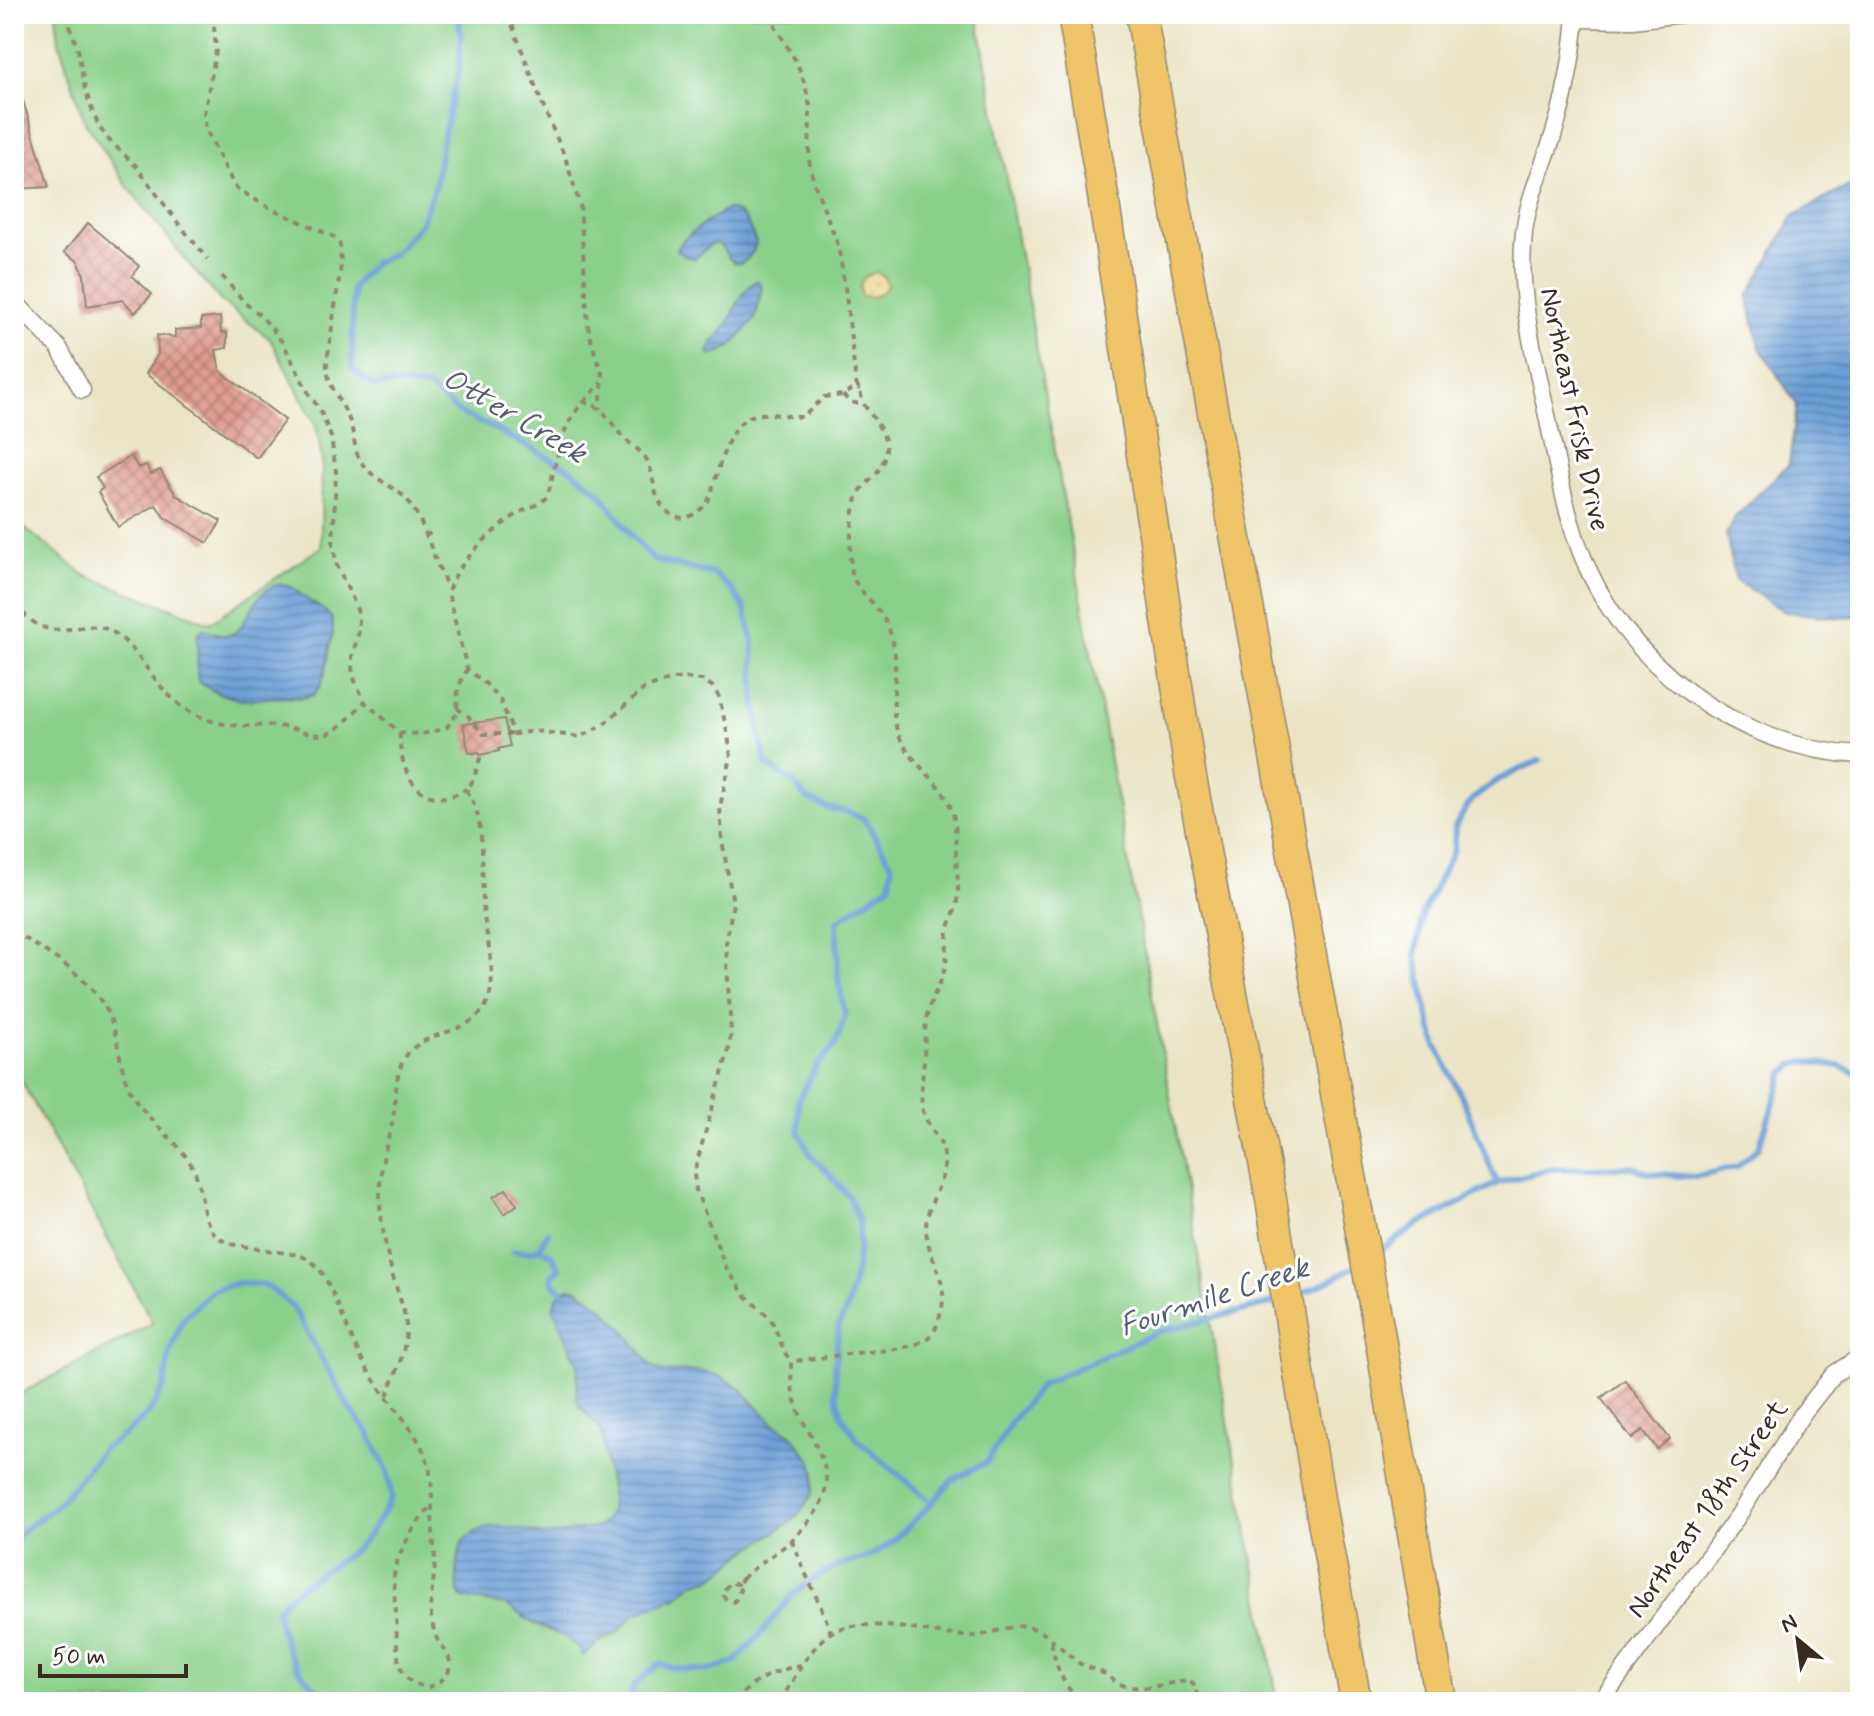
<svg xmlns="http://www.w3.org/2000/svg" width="1874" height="1716" font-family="Mynerve,sans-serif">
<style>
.green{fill:#8bd08a;stroke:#637d54;stroke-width:2}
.sand{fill:url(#sand-dots);stroke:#94825e;stroke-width:2}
.water{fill:url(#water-rules);stroke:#53647a;stroke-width:2}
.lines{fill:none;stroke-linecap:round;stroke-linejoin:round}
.stream{stroke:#6b9ed6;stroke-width:6}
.building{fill:url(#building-cross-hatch)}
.minor-casing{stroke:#928772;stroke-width:19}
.motorway-casing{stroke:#928772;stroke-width:33}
.path{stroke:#928772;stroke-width:4;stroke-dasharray:6 6;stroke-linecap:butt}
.minor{stroke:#fff;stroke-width:16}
.motorway{stroke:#f0c469;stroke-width:30}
.labels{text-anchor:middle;stroke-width:6;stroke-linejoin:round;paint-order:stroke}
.street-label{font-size:28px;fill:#3b2a1e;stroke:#fff}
.water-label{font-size:30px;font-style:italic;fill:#515e71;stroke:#fff}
</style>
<defs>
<pattern id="sand-dots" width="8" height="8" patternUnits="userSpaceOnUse" patternTransform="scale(2)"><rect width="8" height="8" fill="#eeda9e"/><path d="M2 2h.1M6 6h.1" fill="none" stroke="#cdbb88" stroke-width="1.8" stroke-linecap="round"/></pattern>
<pattern id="water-rules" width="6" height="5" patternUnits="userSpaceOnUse" patternTransform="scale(2)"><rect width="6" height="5" fill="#6b9ed6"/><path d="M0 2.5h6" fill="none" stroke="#5981ad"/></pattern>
<pattern id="building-cross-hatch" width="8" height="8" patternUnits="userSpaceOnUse" patternTransform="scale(2)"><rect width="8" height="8" fill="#de9a8c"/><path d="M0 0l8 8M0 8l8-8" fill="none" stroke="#b57e72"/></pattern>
</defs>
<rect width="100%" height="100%" fill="#fff"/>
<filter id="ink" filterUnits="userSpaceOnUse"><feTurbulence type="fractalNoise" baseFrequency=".0125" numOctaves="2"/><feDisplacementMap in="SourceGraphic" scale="16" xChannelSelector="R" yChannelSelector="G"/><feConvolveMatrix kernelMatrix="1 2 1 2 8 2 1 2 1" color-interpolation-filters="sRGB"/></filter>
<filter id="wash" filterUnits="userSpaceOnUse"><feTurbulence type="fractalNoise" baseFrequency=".006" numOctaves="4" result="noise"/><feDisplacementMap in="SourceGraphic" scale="32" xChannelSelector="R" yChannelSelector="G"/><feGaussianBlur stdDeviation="1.8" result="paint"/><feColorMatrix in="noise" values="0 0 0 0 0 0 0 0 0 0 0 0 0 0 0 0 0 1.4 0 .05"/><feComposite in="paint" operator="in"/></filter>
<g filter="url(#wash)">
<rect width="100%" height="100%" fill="#eae4c5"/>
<!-- green -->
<path class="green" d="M56 14H977L1278 1702H14V1397L153 1323 21 1080 14 1076V520L86 576 210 623 321 547 322 461 316 425 270 339 221 301 188 263 125 183 84 120 59 42Z"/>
<!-- sand -->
<path class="sand" d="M877 272 885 278 887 286C881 295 871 300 861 295 857 282 864 275 877 272Z"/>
<!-- water -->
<path class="water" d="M1860 180V615L1843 618 1785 612 1736 581 1726 535 1734 518 1789 464 1797 405 1760 348 1748 297 1793 216Z
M728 209C746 213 750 228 756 243 753 254 742 272 729 258 724 252 723 247 716 243L710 245 695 259 685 256 676 250C683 236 713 217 728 209Z
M757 280 762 287 755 319 731 347 711 356 708 353C711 343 717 339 723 331 737 312 736 295 757 280Z
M281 584 293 588 305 598 324 610 331 617 333 624V633L324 677 320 687 313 695 303 698 287 697 241 700 217 693 199 682 197 677 198 633 203 629C211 630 220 636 228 635 249 632 251 588 281 584Z
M569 1288 577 1289 588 1296 603 1308 626 1332 651 1366 662 1372 699 1371 719 1376 738 1386 772 1422 792 1435 812 1462 815 1473 813 1493 798 1515 783 1527 744 1553 713 1578 693 1583 677 1597 635 1614 617 1633 599 1642 589 1652 582 1655 580 1649 563 1636 534 1624 506 1605 467 1599 461 1597C453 1582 458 1558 462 1542 467 1538 472 1533 478 1531 491 1523 514 1528 529 1531 536 1532 539 1536 547 1536L598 1527C619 1514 609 1486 606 1465 605 1456 604 1447 603 1438L601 1430 579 1405 577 1398 578 1365 553 1307C557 1296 559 1292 569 1288Z"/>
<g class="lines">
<!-- stream -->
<path class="stream" d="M458 14 461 38 459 69 442 142 435 187 421 223 394 254 374 263 353 287 352 368 365 380 377 386 393 384 428 387 460 413 497 430 572 470 600 493 632 536 654 560 714 574 731 589 744 607 753 641 755 700 760 735 767 765 794 783 806 798 827 808 848 812 864 819 892 865 890 885 837 921 838 979 845 1014 840 1032 833 1048 817 1065 798 1101 799 1132 811 1156 829 1173 849 1197 859 1220V1248L856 1269 848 1306 839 1325 835 1367 836 1394 842 1416 858 1440 932 1503
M1497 1183 1461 1095 1437 1047 1429 1020 1416 956 1422 914 1454 849 1455 827 1466 808 1474 798 1498 780 1540 760
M539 1249 548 1232
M513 1251 530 1252 539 1249 551 1254 559 1268 552 1276V1281L561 1291
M1374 1255 1416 1226 1497 1183 1550 1169 1633 1167 1648 1173 1694 1177 1737 1167 1759 1147 1784 1073 1794 1065 1805 1061 1838 1066 1860 1074
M1296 1295 1326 1283 1357 1265
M14 1540 26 1528 54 1508 75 1484 103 1449 127 1433 150 1412 164 1386 170 1351 183 1319 212 1290 238 1283 266 1285 293 1307 350 1409 368 1432 388 1472 392 1498C382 1513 373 1532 360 1545 334 1569 297 1582 277 1610 284 1655 297 1674 332 1702
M629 1702 634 1685 659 1664 673 1668 707 1671 735 1662 765 1629 792 1595 817 1577 839 1565 868 1557 890 1544 932 1503 952 1480 987 1462 1012 1421 1042 1384 1160 1331 1278 1302"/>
</g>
<g id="blocks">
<!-- building -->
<path class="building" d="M18 84 49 187 14 189V85Z
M88 223 139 266 132 276 152 294 135 313 123 300 87 306 84 275 78 261 64 252Z
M220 317 221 332 227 333V348L216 350 220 371 285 420 257 458 146 374 158 354 157 335 175 337V330L201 328V319Z
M131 456 138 468 146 465 151 474 160 470 176 495 221 521 208 543 165 518 156 505 118 527 98 492 103 488 96 477Z
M504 719 510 746 498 749 499 751 480 755 479 752 469 753 463 724Z
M506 1189 517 1205 504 1214 493 1197Z
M1625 1380 1670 1439 1657 1449 1643 1430 1632 1439 1601 1398Z"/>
</g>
</g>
<g filter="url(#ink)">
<use href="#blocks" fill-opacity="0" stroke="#928772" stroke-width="2"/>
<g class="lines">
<defs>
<path id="minor" d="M1576 14C1573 56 1565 99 1552 139 1542 169 1528 199 1524 232 1517 293 1534 352 1546 411 1556 456 1563 504 1579 547 1621 663 1737 749 1860 755
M1575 19 1633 20 1682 14
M14 301 59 348 82 390
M1606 1702 1604 1697 1738 1516 1803 1413 1834 1374 1860 1357"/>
<path id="motorway" d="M1073 14 1100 176 1190 772 1271 1199 1320 1504 1356 1702
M1141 14 1380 1337 1441 1702"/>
</defs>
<!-- minor casing -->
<use href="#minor" class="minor-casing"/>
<!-- motorway casing -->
<use href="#motorway" class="motorway-casing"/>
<!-- path -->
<path class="path" d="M66 14 78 50 85 89 93 113 100 128 108 139 136 166 178 223 208 259
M213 14 216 51 204 114 206 130 232 181 236 188 264 205 334 237 340 245 341 265 327 361C325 386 344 402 351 425 355 439 354 454 364 466 377 482 400 488 412 506 425 527 432 553 442 575L445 582 450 584
M508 14 545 111 565 157 580 205 588 325 592 344 603 376 600 409
M768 14 797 63 805 85 810 106 809 160 813 180 838 245 846 294 856 384C862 391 860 399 865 406 882 431 897 446 875 475 870 481 863 487 859 493 852 508 847 562 853 577 858 590 870 599 878 610 886 619 890 631 893 643 900 673 887 711 900 738 915 770 949 784 955 823 956 832 955 843 956 853 956 869 960 884 957 901 955 915 947 927 947 941 946 952 948 960 944 971 940 986 930 1000 927 1016 924 1030 925 1044 924 1058 923 1074 920 1091 922 1106 924 1125 942 1137 944 1155 948 1182 925 1203 926 1230 928 1259 950 1281 941 1312 939 1319 937 1328 932 1334 918 1350 877 1351 857 1353 835 1355 813 1360 791 1361
M222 276 247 305 258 313 269 325 283 343 309 394 321 412 331 437 336 472 333 544 337 566 356 606 359 617V631L352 657V668L355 681 365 702 400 733 422 734 439 730 447 727 457 713 458 688 467 669
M843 395C849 402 853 404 862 403V402
M584 402 601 383
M425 536 433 532
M14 604C24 614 34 626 49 629 68 633 90 621 109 630 136 644 149 677 171 697 190 716 216 725 243 726 257 726 271 724 285 727 298 729 314 738 327 734 341 729 353 713 364 703
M457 708 468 716 483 734H514
M400 733C398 773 422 816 466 789
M14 931C46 953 81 970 103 1004 119 1029 117 1058 128 1085 141 1118 175 1136 192 1166 207 1193 196 1231 230 1244L298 1255C318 1261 325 1276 333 1294 347 1325 358 1359 379 1387 396 1410 420 1436 428 1463 434 1485 431 1508 433 1530 433 1540 435 1551 435 1561 435 1579 429 1597 431 1615 432 1623 434 1632 437 1639 442 1647 451 1656 450 1666 449 1677 438 1683 429 1687 412 1685 405 1679 399 1663 396 1647 397 1630 396 1613 395 1599 392 1584 395 1570 399 1551 417 1519 432 1506
M387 1396C395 1376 405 1354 406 1332 407 1314 399 1297 394 1280 384 1244 376 1203 382 1166 384 1150 390 1134 393 1119 397 1095 393 1068 411 1050 432 1030 473 1033 487 1003 499 978 485 935 483 907 482 877 484 846 478 817 476 807 471 798 466 789 476 781 475 770 480 759L474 753
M792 1540C803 1572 820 1601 831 1633
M743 1577 738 1585 740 1590 735 1601C728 1603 724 1598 722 1592L731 1582 737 1584C753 1566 773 1556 791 1541 799 1533 809 1522 815 1513 844 1472 809 1442 796 1404 791 1390 791 1376 791 1361L785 1353 771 1319 745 1295 726 1268 696 1190 694 1174 698 1158 728 1053 731 1033 726 944 733 903 722 840 720 807 731 757 728 735 719 697 712 686 702 680 686 678 672 679 644 689 604 724 580 737 536 731 514 734 500 700 486 684 467 669 448 593C454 565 496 526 521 512 531 506 541 505 548 495 556 464 560 425 584 402 590 404 596 406 601 410 609 417 614 427 621 435 630 445 642 450 648 462 653 474 653 487 658 499 670 524 693 523 708 501 719 476 725 418 759 414 774 413 788 417 803 417L824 397 843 395 855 388 860 389
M1051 1642C1056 1665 1062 1689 1084 1702
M735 1702C752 1680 774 1671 801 1665
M780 1702C794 1679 805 1656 825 1637 853 1611 933 1636 969 1636 991 1637 1014 1620 1035 1629 1051 1635 1065 1653 1079 1663 1086 1667 1094 1669 1101 1672 1109 1676 1115 1682 1122 1685 1145 1693 1167 1682 1189 1680 1198 1686 1198 1692 1194 1702"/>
<!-- minor -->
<use href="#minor" class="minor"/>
<!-- motorway -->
<use href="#motorway" class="motorway"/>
</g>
</g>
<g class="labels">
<!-- street labels -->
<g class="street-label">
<text transform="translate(1576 409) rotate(78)" y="10">Northeast Frisk Drive</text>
<text transform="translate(1706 1508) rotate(-55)" y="10">Northeast 18th Street</text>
</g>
<!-- water labels -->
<g class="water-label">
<text transform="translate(515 415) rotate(30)" y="10">Otter Creek</text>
<text transform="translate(1214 1296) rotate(-18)" y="10">Fourmile Creek</text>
</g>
</g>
<!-- margin -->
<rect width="1874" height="1716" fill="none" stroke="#fff" stroke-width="48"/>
<!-- north arrow -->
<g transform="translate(1798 1640) rotate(331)" stroke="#ffffff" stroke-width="6" paint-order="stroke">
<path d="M0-6L14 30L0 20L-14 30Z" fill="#3b2a1e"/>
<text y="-12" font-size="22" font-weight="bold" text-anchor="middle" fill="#3b2a1e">N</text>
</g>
<!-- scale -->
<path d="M40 1664v12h146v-12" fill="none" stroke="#3b2a1e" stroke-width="4"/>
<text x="52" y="1664" font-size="24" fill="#3b2a1e" stroke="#ffffff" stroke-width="6" paint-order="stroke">50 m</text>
</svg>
